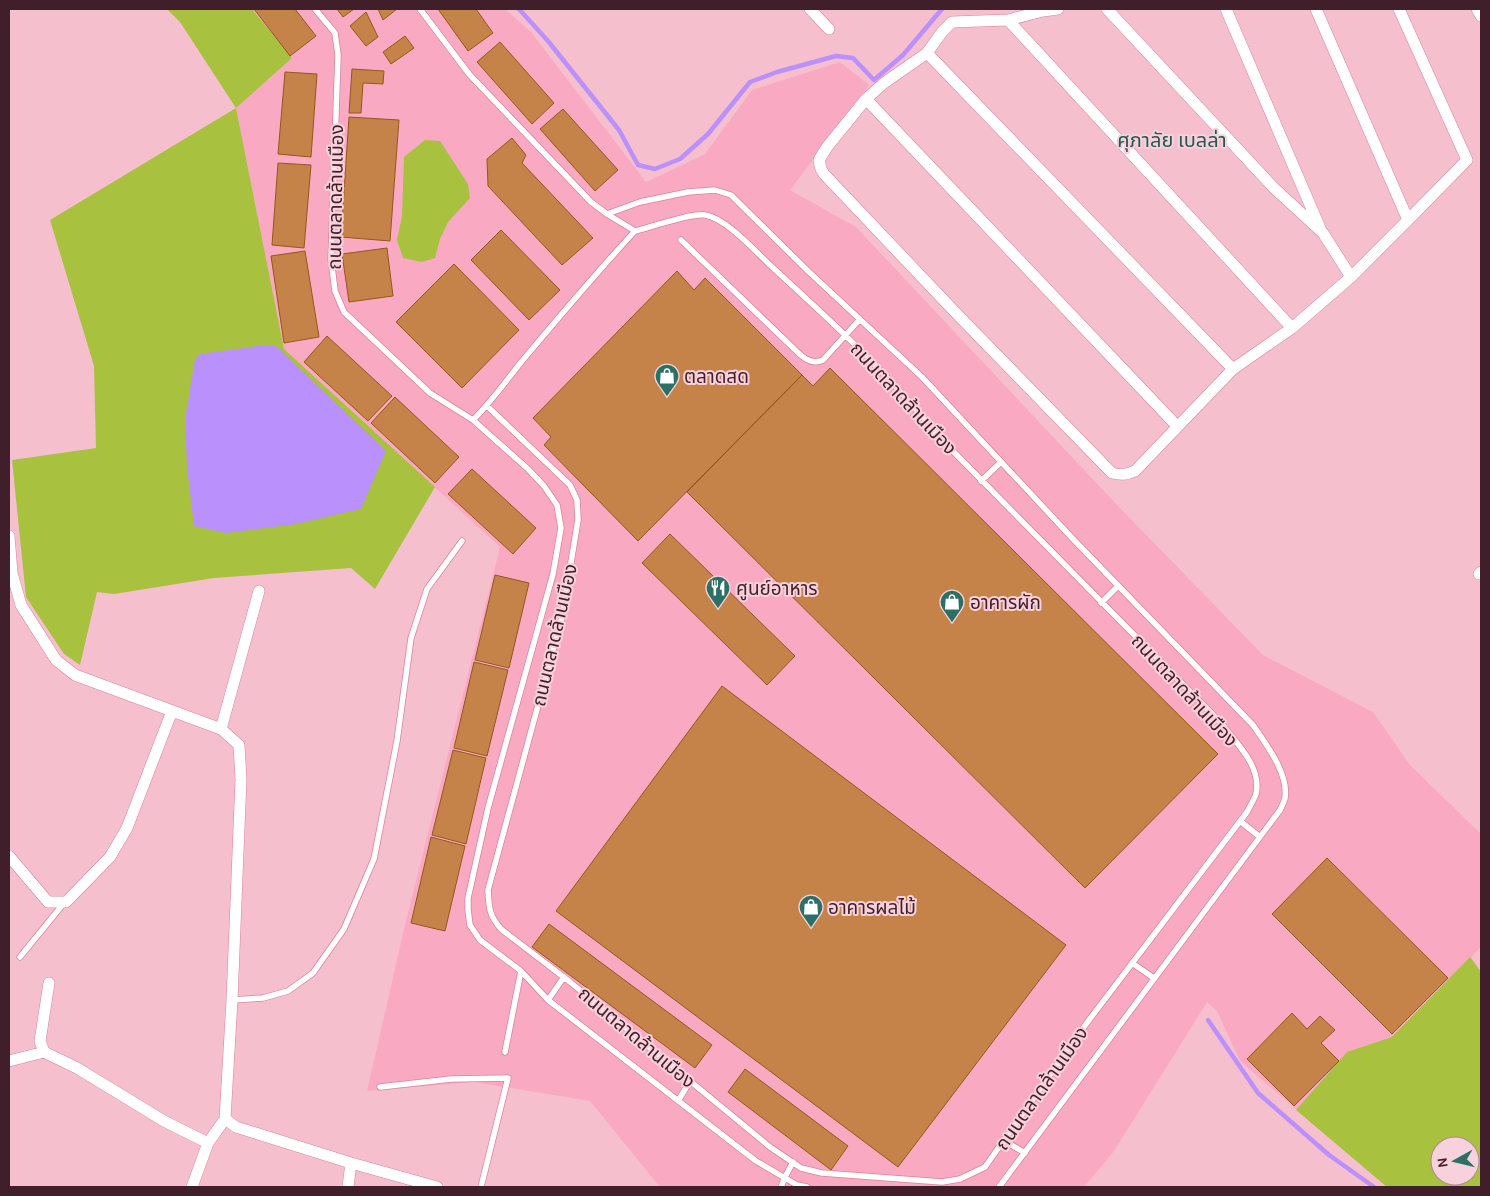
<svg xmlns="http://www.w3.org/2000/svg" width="1490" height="1196" font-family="Karla,'Noto Sans Thai',sans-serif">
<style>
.built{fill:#f9aac2;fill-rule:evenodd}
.green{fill:#a8c13f;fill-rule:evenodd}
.water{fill:#b990fc}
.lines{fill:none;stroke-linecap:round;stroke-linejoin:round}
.stream{stroke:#b990fc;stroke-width:4.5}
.building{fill:#c5834a;stroke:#955719}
.lane-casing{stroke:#d9839e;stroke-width:7}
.street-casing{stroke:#d9839e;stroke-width:12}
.lane{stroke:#fff;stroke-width:5.5}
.street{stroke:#fff;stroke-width:11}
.labels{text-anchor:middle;stroke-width:4;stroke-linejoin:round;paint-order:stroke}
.street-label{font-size:19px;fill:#411f2a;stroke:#f7d1dc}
.poi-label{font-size:19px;fill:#411f2a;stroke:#f7d1dc;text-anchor:start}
.neighbourhood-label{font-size:20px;fill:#235950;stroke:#f7d1dc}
</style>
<rect width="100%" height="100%" fill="#f6bfce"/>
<!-- built -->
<path class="built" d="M252 9H505L531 32 646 182 705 154 752 90 840 62 869 85 790 190 856 227 1118 506 1263 655 1373 712 1410 765 1481 834V947L1471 957 1481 972V1187H1387L1240 1061 1217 1011 1207 1002 1114 1151 1084 1187H660L590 1101 474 1082 367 1091 405 925 500 547 284 349 236 108 292 58ZM1440 1146H1470V1176H1440Z"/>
<!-- green -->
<path class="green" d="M167 9H252L292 58 236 108 284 349 435 487 375 589 351 568 214 578 114 594 97 592 80 665 64 654 26 597 12 460 96 448 94 366 50 220 236 108 180 22Z
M425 140 440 141 468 184 470 198 448 222 440 239 435 258 422 262 403 258 397 240 402 216 404 157Z
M1470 957 1481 972V1187H1387L1296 1110 1347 1052 1392 1037ZM1440 1146H1470V1176H1440Z"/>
<!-- water -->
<path class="water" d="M264 345 276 346 386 451 361 509 296 524 226 533 194 526 187 467 185 420 195 359 200 354Z"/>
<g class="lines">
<!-- stream -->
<path class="stream" d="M519 9 548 41 619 130 638 165 655 169 680 159 708 134 750 82 777 72 836 56 853 58 874 80 903 55 942 9
M1208 1020 1258 1093 1329 1155 1374 1187"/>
</g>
<!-- building -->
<path class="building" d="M254 9H295L316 36 290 56Z
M337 9H354L343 17Z
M378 9H397L383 20Z
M438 9H476L493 33 468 51Z
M366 12 378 37 366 46 350 26Z
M405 36 414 48 391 64 383 52Z
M500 42 554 103 532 124 477 62Z
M352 69 384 71 383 84 363 83 361 113H349Z
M285 72 317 74 311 157 278 154Z
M563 109 618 170 595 191 540 129Z
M349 117 399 120 390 241 341 237Z
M512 138 526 155 522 163 593 238 562 265 488 186 487 159Z
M278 163 311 165 304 248 272 245Z
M501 230 560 290 529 320 471 260Z
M387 248 393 296 349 302 342 254Z
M305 251 319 337 284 343 271 256Z
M454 264 519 330 462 388 396 322Z
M677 271 694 290 705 278 802 375 638 541 544 445 551 437 533 418Z
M327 336 392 396 368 421 304 362Z
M830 368 1218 754 1085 888 687 492 802 375 813 386Z
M395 397 459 457 435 483 371 423Z
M472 469 536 528 513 554 448 494Z
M670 534 795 656 767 685 642 563Z
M495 575 529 583 509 668 475 660Z
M474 662 508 670 487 756 454 748Z
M722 686 1066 945 898 1167 556 911Z
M453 750 486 758 466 844 432 835Z
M431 837 465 846 445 931 411 923Z
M1327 858 1448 978 1392 1034 1272 914Z
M549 924 712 1045 695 1068 532 947Z
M1292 1013 1307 1029 1320 1016 1335 1030 1321 1043 1339 1061 1294 1106 1247 1059Z
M745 1069 848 1146 831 1170 728 1092Z"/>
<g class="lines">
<defs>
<path id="lane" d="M315 9 335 33 338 55 331 259 335 291 344 312 430 393 473 420C491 402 506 381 522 361 559 317 596 273 635 231L607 214 591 202 469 74 420 9
M607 214 640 202 688 192 715 190 731 195 809 272 922 377 1074 540 1253 725C1266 744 1289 774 1285 798 1284 802 1282 806 1280 810L999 1187
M681 240 787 342C797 351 808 367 823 360L860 319
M487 406 570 485 577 500 578 520 562 617 488 890C489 908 489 915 501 929L570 982 770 1147 801 1168 822 1173 942 1182 960 1179 985 1167 1086 1024 1247 812C1250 806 1254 800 1256 794 1262 766 1236 743 1221 723L939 437C889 374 830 320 771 266 756 252 726 218 705 215 691 213 651 227 635 231
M473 420 528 469 544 486 557 505 561 528 553 574 488 808 468 898V910L470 925 480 940 521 971 548 1000 756 1161 797 1185 807 1187
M981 481 1001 462
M1101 603 1118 586
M1240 821 1260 837
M20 957 64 903
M1132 963 1154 978
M232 1000 263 998 288 991 313 973 344 929 374 859 397 741 411 638 427 589 462 541
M548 1000 564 977
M505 1052 521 971
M380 1087 451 1079 508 1078 481 1187
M678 1101 690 1081
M1003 1140 1025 1153
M781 1187 785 1177 793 1162"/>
<path id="street" d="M810 9 829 29
M1058 9 1043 11 1008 20 1292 328
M1107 9 1274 188 1323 233 1351 277
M1226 9 1320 228
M1316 9 1408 220
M1477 9 1481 16
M1008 20 952 22 942 32 927 53 1233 369
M927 53 884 83 866 99 1177 426
M866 99 827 147 819 160 821 169 824 174 955 312 1112 473C1121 475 1126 475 1135 471L1233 369 1292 328 1351 277 1408 220 1467 160 1399 9
M9 536 12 573 21 605 56 660 75 675 221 729 239 745 241 779 232 1000 225 1119 236 1127 351 1163 437 1187
M1479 574 1481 572
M221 729 259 591
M9 856 48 902H66L110 857 127 828 172 711
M49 983 40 1041 44 1052 77 1068 164 1121 208 1143 225 1119
M9 1061 44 1052
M192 1187 208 1143
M348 1187 351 1163"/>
</defs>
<!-- lane casing -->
<use href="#lane" class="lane-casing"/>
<!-- street casing -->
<use href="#street" class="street-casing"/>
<!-- lane -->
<use href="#lane" class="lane"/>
<!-- street -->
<use href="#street" class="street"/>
</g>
<!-- icons -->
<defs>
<symbol id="shop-pin" viewBox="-11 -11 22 30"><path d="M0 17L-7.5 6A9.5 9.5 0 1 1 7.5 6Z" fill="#2b7064" stroke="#f7d1dc"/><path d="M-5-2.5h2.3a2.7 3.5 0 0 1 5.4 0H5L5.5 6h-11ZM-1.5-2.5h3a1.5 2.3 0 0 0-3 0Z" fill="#fff"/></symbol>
<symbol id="restaurant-pin" viewBox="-11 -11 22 30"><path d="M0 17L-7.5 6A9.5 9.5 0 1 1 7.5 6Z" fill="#2b7064" stroke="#f7d1dc"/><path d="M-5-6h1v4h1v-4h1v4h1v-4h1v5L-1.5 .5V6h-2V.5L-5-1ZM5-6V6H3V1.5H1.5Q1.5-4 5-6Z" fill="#fff"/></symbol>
</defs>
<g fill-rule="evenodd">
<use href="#shop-pin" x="653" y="362" width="28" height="38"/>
<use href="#restaurant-pin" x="704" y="574" width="28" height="38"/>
<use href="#shop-pin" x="938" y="588" width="28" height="38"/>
<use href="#shop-pin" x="797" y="893" width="28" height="38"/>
</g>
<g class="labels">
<!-- street labels -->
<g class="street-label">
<text transform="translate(335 197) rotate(-89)" y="7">ถนนตลาดล้านเมือง</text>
<text transform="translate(904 398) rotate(47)" y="7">ถนนตลาดล้านเมือง</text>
<text transform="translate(554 635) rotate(-77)" y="7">ถนนตลาดล้านเมือง</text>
<text transform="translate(1185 690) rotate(47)" y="7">ถนนตลาดล้านเมือง</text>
<text transform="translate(637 1037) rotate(40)" y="7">ถนนตลาดล้านเมือง</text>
<text transform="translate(1041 1088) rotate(-55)" y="7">ถนนตลาดล้านเมือง</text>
</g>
<!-- poi labels -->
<g class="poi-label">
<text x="684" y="383">ตลาดสด</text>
<text x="736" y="595">ศูนย์อาหาร</text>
<text x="970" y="609">อาคารผัก</text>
<text x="828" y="914">อาคารผลไม้</text>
</g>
<!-- neighbourhood labels -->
<g class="neighbourhood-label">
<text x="1172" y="147">ศุภาลัย เบลล่า</text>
</g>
</g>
<!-- border -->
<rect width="1490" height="1196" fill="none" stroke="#411f2a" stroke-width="20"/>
<!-- north arrow -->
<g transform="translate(1455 1161) rotate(262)"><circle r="24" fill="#f7d1dc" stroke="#ae8a95"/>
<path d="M0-4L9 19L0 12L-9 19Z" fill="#2b7064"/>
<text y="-8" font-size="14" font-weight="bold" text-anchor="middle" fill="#411f2a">N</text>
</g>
</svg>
